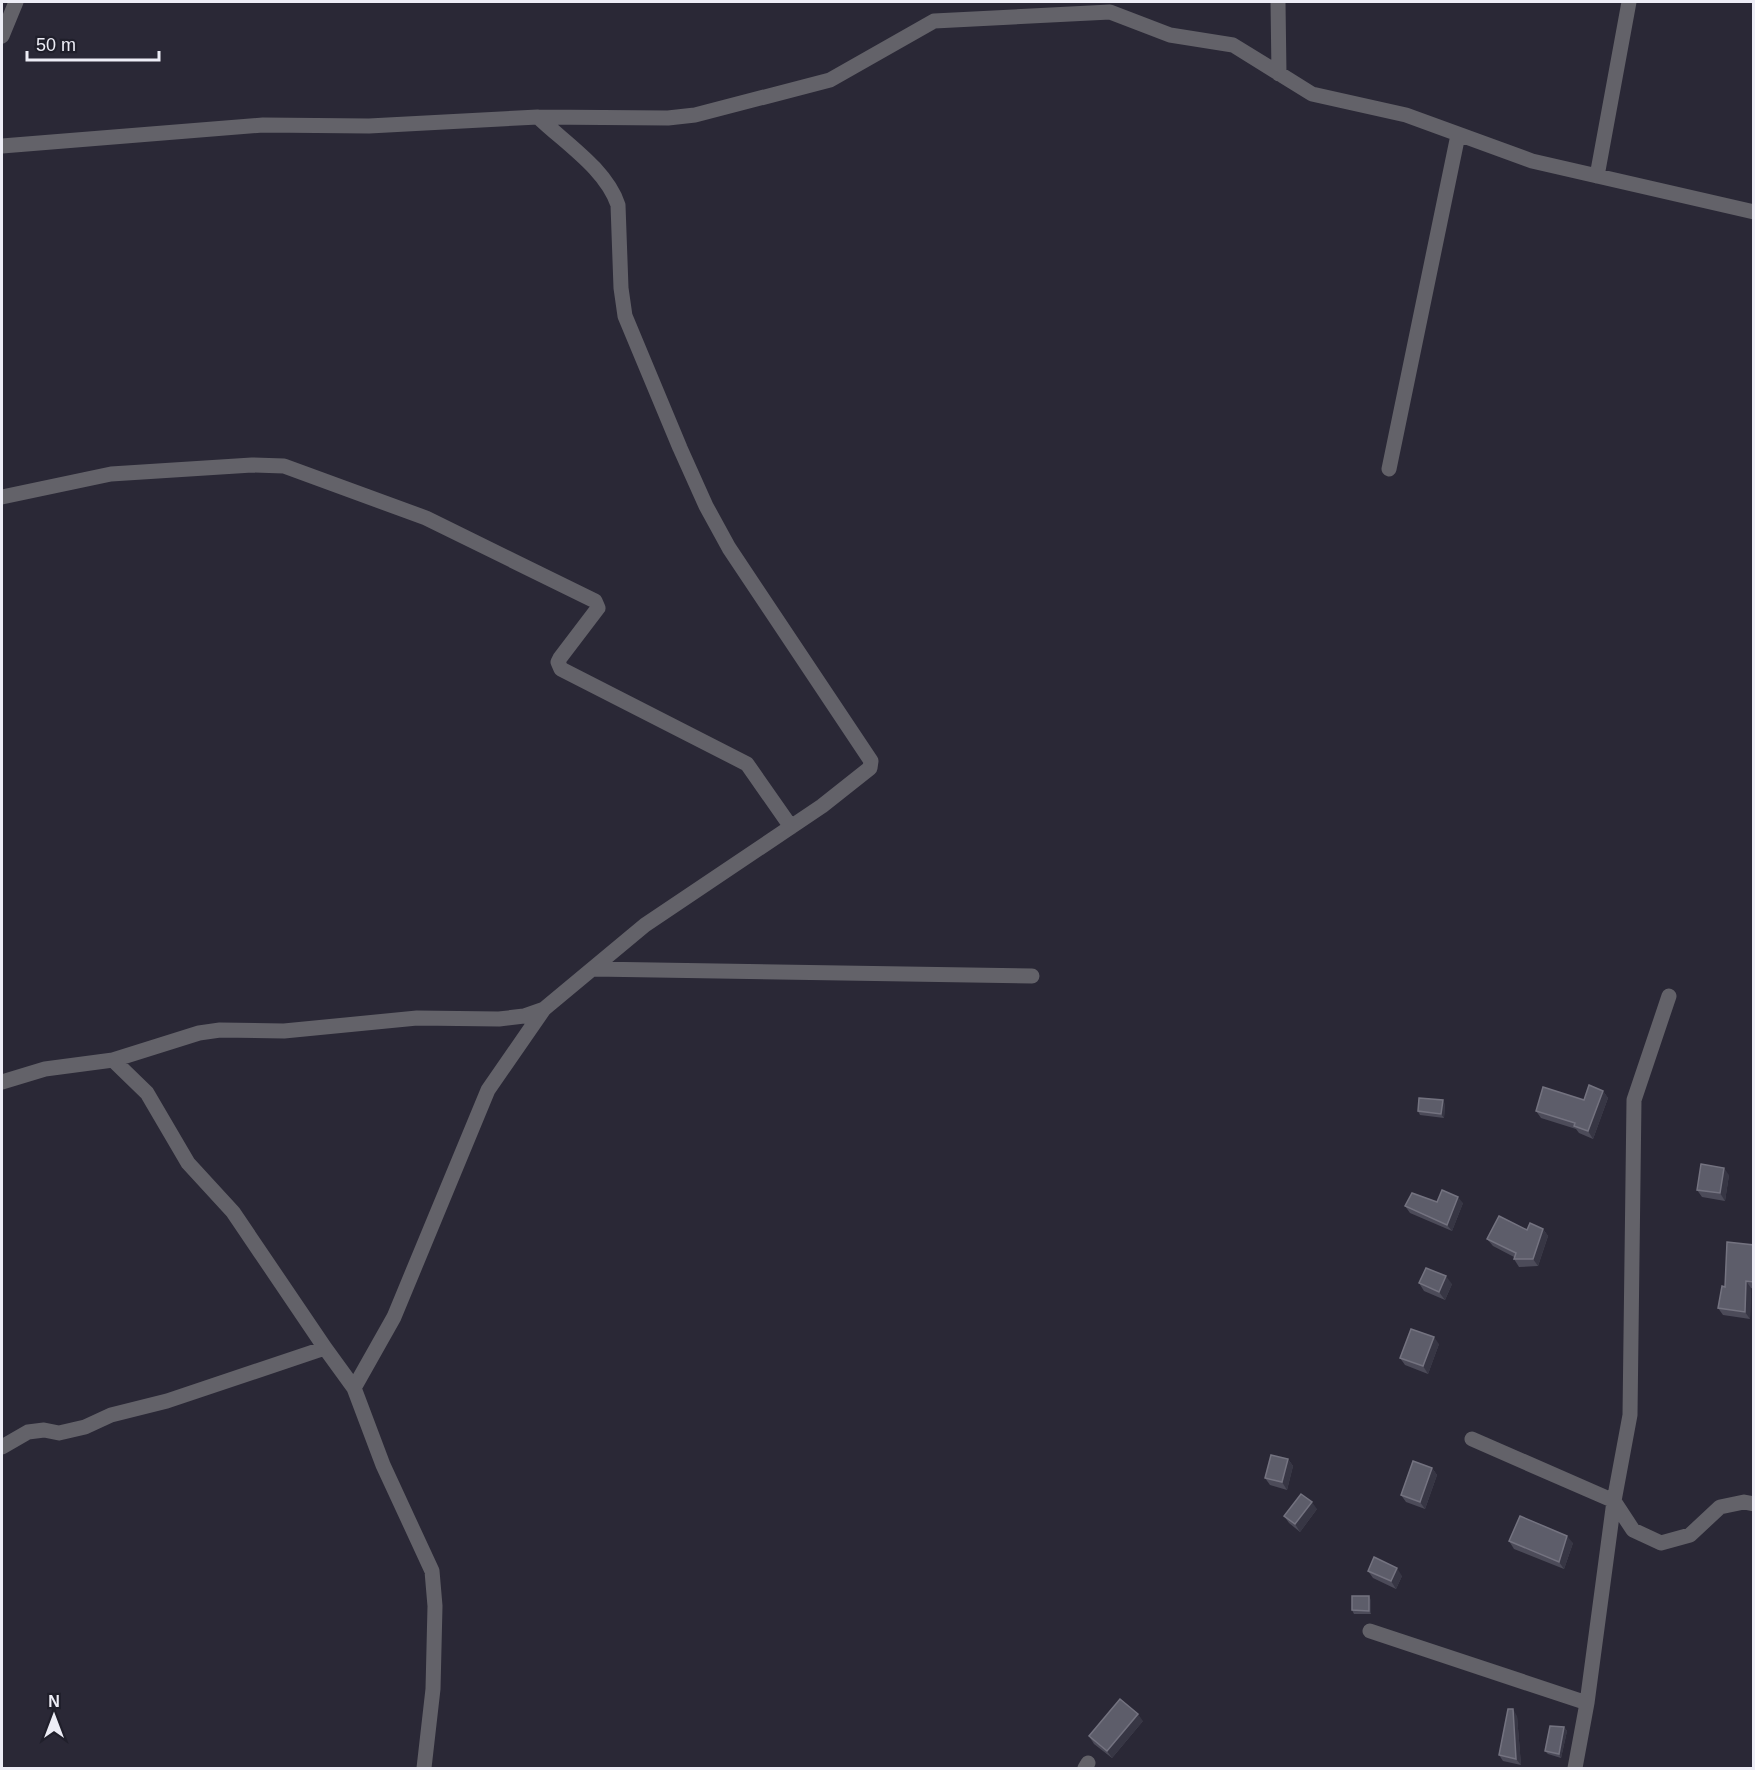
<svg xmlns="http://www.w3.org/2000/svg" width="1755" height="1770" font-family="Helvetica,sans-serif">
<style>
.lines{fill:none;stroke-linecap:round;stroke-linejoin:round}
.minor{stroke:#636269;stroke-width:15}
.wall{fill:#4c4b59}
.shaded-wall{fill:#373644}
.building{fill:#5d5d6a;stroke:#747380;stroke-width:1.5}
</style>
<rect width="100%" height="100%" fill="#2a2836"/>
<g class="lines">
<!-- minor -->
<path class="minor" d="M1278 2 1279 74
M2 36 16 2
M538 117 668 118 695 115 830 80 934 21 1110 12 1170 35 1233 45 1312 94 1406 115 1532 161 1754 212
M2 146 263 125 369 126 538 117C565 143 606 169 618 205L621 288 625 316 680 448 706 506 729 548 871 761 870 768 822 806 645 925 544 1009 524 1016 499 1019 417 1018 284 1031 220 1030 199 1033 113 1060 45 1069 2 1082
M1597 176 1629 2
M1389 469 1458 135
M2 497 111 474 252 465 284 466 426 518 595 601 598 608 560 658 558 662 561 669 747 764 791 827
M593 969 1032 976
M113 1060 147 1093 188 1163 233 1212 325 1348
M354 1388 394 1317 488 1090 544 1009
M1472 1439 1614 1501 1633 1530 1661 1543 1690 1535 1720 1507 1744 1502 1754 1504
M2 1447 28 1432 44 1430 59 1433 85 1427 111 1415 167 1401 325 1348 354 1388 383 1465 432 1571 435 1606 433 1689 424 1768
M1370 1631 1587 1703
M1085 1768 1088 1763
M1575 1768 1587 1703 1614 1501 1630 1415 1634 1100 1669 996"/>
</g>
<!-- wall -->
<path class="wall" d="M1603 1091 1608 1098 1593 1139 1579 1133 1576 1129 1541 1118 1536 1111 1584 1100Z
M1445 1104 1444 1118 1420 1115 1418 1111Z
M1729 1175 1725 1201 1702 1197 1697 1190Z
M1437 1202 1463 1203 1452 1231 1410 1213 1405 1206Z
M1543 1229 1548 1236 1538 1266 1519 1267 1514 1259V1257L1493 1246 1487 1239 1527 1230Z
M1754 1245V1289L1751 1288 1750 1319 1723 1315 1718 1308 1725 1287Z
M1419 1283 1452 1284 1445 1300 1424 1291Z
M1439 1344 1428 1374 1405 1365 1400 1358Z
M1288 1459 1293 1466 1287 1490 1270 1485 1265 1478Z
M1432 1468 1437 1475 1425 1509 1406 1502 1401 1495Z
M1317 1509 1300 1532 1289 1523 1284 1516Z
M1509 1541 1573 1543 1564 1569 1514 1549Z
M1368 1571 1402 1576 1396 1589 1373 1578Z
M1371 1600V1614H1354L1352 1610Z
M1517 1716 1521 1765 1503 1761 1499 1755Z
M1143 1721 1112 1758 1094 1744 1089 1736Z
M1564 1727 1567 1731 1561 1758 1548 1754 1545 1751Z"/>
<!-- shaded-wall -->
<path class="shaded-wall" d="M1603 1091 1608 1098 1593 1139 1588 1131Z
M1443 1100 1445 1104 1444 1118 1441 1114Z
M1724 1168 1729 1175 1725 1201 1720 1193Z
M1458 1197 1463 1203 1452 1231 1447 1225Z
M1543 1229 1548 1236 1538 1266 1533 1259Z
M1446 1276 1452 1284 1445 1300 1439 1292Z
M1746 1281 1751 1288 1750 1319 1745 1312Z
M1434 1337 1439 1344 1428 1374 1423 1366Z
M1288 1459 1293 1466 1287 1490 1282 1482Z
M1432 1468 1437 1475 1425 1509 1420 1502Z
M1312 1502 1317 1509 1300 1532 1295 1524Z
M1567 1536 1573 1543 1564 1569 1559 1562Z
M1397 1568 1402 1576 1396 1589 1391 1581Z
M1369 1596 1371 1600V1614L1369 1611Z
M1513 1709 1517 1716 1521 1765 1516 1759Z
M1138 1714 1143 1721 1112 1758 1107 1751Z
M1564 1727 1567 1731 1561 1758 1559 1754Z"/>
<!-- building -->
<path class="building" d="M1589 1085 1603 1091 1588 1131 1574 1126 1575 1123 1536 1111 1543 1087 1584 1100Z
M1419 1098 1443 1100 1441 1114 1418 1111Z
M1701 1164 1724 1168 1720 1193 1697 1190Z
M1442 1190 1458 1197 1447 1225 1405 1206 1412 1193 1437 1202Z
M1499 1216 1527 1230 1530 1223 1543 1229 1533 1259H1514L1516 1253 1487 1239Z
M1727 1242 1754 1245V1282L1746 1281 1745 1312 1718 1308 1722 1286 1725 1287Z
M1426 1268 1446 1276 1439 1292 1419 1283Z
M1411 1329 1434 1337 1423 1366 1400 1358Z
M1271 1455 1288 1459 1282 1482 1265 1478Z
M1413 1461 1432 1468 1420 1502 1401 1495Z
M1301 1494 1312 1502 1295 1524 1284 1516Z
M1520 1516 1567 1536 1559 1562 1509 1541Z
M1374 1557 1397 1568 1391 1581 1368 1571Z
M1352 1596H1369V1611L1352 1610Z
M1120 1699 1138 1714 1107 1751 1089 1736Z
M1508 1709H1513L1516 1759 1499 1755Z
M1550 1726 1564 1727 1559 1754 1545 1751Z"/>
<!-- border -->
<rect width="1755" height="1770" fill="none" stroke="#ededf6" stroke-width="6"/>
<!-- north arrow -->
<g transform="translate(54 1716)" stroke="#201f2b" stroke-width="4.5" paint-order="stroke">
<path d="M0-4.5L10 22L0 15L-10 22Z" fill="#ededf6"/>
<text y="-9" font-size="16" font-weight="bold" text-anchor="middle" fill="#ededf6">N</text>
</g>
<!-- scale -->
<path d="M27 51v9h132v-9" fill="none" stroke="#ededf6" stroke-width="3"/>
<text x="36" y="51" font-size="18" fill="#ededf6" stroke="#201f2b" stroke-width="4.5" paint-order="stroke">50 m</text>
</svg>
